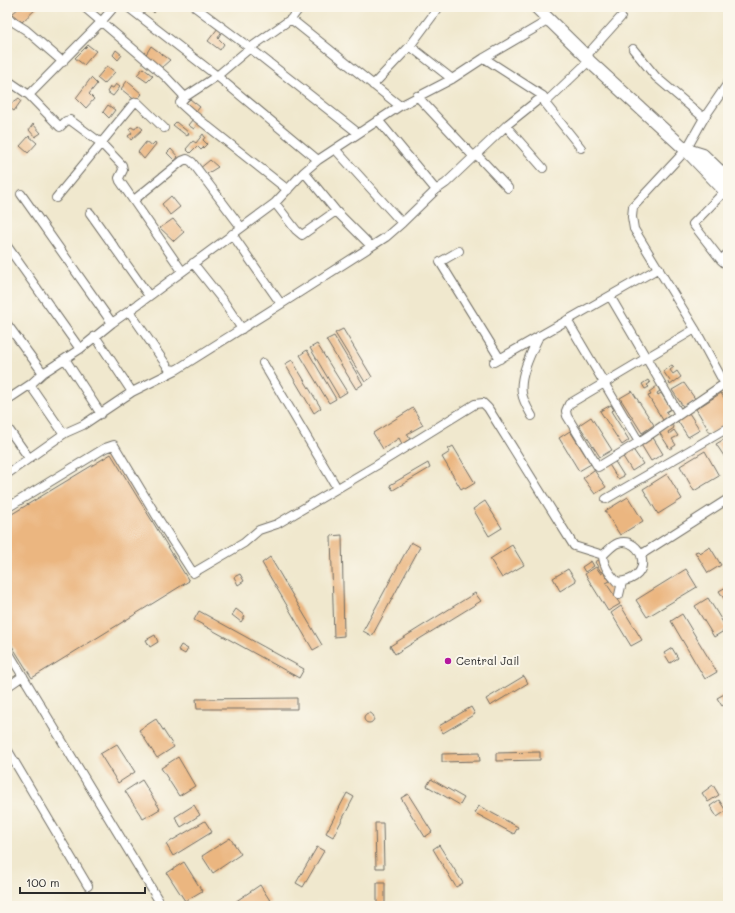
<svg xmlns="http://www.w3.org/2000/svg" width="735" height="913" font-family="Mali,sans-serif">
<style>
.building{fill:#ebb680}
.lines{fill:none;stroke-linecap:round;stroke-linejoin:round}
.street-casing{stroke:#706d64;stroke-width:10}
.secondary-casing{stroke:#706d64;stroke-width:14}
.street{stroke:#fff;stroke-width:8}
.secondary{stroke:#fff;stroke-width:12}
.poi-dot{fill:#b5179e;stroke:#fbf7ec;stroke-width:1.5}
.labels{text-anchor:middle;stroke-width:4;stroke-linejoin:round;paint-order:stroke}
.poi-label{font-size:11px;fill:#2b2b2b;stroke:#fbf7ec;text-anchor:start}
</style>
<rect width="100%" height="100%" fill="#fbf7ec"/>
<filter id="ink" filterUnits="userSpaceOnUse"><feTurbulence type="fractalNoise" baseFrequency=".025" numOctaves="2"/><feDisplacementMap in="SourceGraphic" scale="8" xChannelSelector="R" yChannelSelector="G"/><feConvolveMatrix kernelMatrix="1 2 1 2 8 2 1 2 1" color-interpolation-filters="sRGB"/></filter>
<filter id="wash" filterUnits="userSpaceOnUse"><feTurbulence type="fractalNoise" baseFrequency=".012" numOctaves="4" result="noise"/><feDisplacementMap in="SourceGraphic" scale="16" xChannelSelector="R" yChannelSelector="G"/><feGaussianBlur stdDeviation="0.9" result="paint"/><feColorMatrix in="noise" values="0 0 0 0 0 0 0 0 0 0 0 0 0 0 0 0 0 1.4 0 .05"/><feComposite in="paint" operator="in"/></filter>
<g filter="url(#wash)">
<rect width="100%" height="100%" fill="#f0e8ce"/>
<g id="blocks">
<!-- building -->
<path class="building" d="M20 7H38L22 22 12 14Z
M148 7H158L154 13Z
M218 28 222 31 218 38 224 44 220 50 208 41Z
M88 45 96 51 84 65 75 58Z
M151 46 170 60 161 68 145 56Z
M116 50 122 55 118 60 113 55Z
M107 66 115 72 104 84 97 78Z
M143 68 153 76 147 82 137 75Z
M91 78 97 84 89 94 94 99 86 108 76 98Z
M127 81 142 94 136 101 121 89Z
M116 84 120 87 113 96 107 92 110 87 113 88Z
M19 98 21 101 14 111 7 106V99L12 103Z
M190 99 200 107 195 113 185 104Z
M108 105 115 110 109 118 103 112Z
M193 119 198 123 194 129 188 125Z
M176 122 189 133 187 136 173 125Z
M33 124 41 133 35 137 29 130Z
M138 125 143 129 131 140 128 136 132 133 129 129 131 127 135 129Z
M203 134 205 137 203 140 207 144 201 150 197 146 190 153 186 149 193 141 196 143Z
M29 136 37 143 28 153 20 146Z
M146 142 152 145 155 142 156 144 144 159 138 152Z
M171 149 178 157 175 161 167 153Z
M210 160 218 167 205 175 199 169Z
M171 196 180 207 170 215 162 204Z
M173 219 184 232 174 241 160 228Z
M343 329 372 377 365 382 335 333Z
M334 336 363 384 356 389 326 340Z
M317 344 347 392 339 397 310 348Z
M307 350 336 399 329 403 300 355Z
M292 360 321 408 314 413 285 364Z
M672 365 674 367 670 370 673 374 677 371 681 377 670 385 669 382 670 381 663 371Z
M648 380 650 383 647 385 649 387 645 389 642 384Z
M684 383 696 400 684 408 672 390Z
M657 386 660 391 657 393 658 395 661 393 671 409 666 412 669 416 663 420 648 396 651 395 649 392Z
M632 391 654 425 642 433 620 398Z
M721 393 728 404V423L711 434 696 409Z
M611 405 614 410 611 411 629 440 622 445 600 411Z
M413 408 423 425 407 434 410 439 402 444 399 438 383 449 373 433Z
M689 413 700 430 688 437 677 420Z
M591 417 612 450 600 457 579 425Z
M671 424 674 428 668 432 669 434 674 430 678 436 672 439 676 445 670 449 659 432Z
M570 431 591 464 579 471 559 438Z
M652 436 663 454 651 461 640 443Z
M728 437V462L716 444Z
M453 446 475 483 465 489 464 487 461 489 442 457 450 452 448 449Z
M632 448 643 464 632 471 622 455Z
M705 451 719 476 694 491 680 466Z
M111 454 189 581 32 678 7 638V517Z
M614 460 624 476 618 479 608 463Z
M428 463 430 468 393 490 390 485Z
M594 470 606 487 595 494 583 478Z
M667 474 682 499 658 514 643 489Z
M628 497 643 521 620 535 605 511Z
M485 501 502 528 489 536 473 509Z
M342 535 344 636 334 637 331 536Z
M411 542 420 547 372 636 363 631Z
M512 545 524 565 502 578 490 559Z
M710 547 721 565 708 573 695 552 698 551 700 553Z
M270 557 322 645 313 650 262 563Z
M599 560 605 570 601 572 595 562Z
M591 561 594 566 585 572 582 567Z
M596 567 601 574 604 572 610 581 606 583 620 604 608 611 585 574Z
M568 569 576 581 560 591 553 578Z
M686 569 697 587 647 617 636 600Z
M240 574 244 581 238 585 234 577Z
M728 586V605L719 591Z
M475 593 481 601 395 654 390 646Z
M708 598 727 629 714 637 695 606Z
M621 606 642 640 631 646 611 613Z
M236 609 245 616 241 622 232 615Z
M199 611 304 669 299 678 194 620Z
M682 614 717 672 705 679 671 621Z
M155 635 158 642 150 647 146 640Z
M181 645 188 649 185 654 178 650Z
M672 648 678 658 670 663 664 653Z
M524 676 528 683 490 706 486 699Z
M728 692V702L722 706 717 698Z
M297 698V709H197L196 699Z
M471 707 475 714 443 733 439 726Z
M364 718a5 5 0 1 1 10 0a5 5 0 1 1-10 0Z
M156 719 174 747 157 758 139 730Z
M117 744 135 772 118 783 100 754Z
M540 752V760L496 761V753Z
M479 753 480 761 442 762V754Z
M178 757 195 786 179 796 161 768Z
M431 779 464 798 460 805 427 786Z
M142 780 160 809 143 819 125 791Z
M713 785 719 795 708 802 702 793Z
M347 793 354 797 333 837 326 833Z
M408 794 432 832 425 837 401 798Z
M719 800 726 811 717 817 710 806Z
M194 805 200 815 181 827 175 817Z
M479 806 518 827 514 834 475 813Z
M205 821 212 832 173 856 166 844Z
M375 823H383L384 868H376Z
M230 838 241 854 213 873 202 856Z
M439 845 463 883 456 887 433 849Z
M317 847 324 851 303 887 296 883Z
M184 862 202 891 185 901 167 873Z
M728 875V884L724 878Z
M377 883H385V906H377Z
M260 885 271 902 265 906H234L232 904Z"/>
</g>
</g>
<g filter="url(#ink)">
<use href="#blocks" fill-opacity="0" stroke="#706d64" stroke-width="1"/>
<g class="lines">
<defs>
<path id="street" d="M84 7 165 76 185 97 180 103 191 113 288 190
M128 7 217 76 318 160
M195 7 250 48 358 133
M7 18 26 30 63 62
M291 19 400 106
M410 46 452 79
M633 49 656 77 704 118
M586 56 621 17
M484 58 543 96
M7 80 29 95 60 127 66 121 70 120 101 143 122 165 123 170 119 178 120 181 182 271
M728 83 704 118 686 150 633 207 632 217 634 229 695 329 728 390
M373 85 410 46 439 7
M29 95 101 22 114 7
M417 96 474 157
M185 97 217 76 250 48 291 19 300 7
M545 103 581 148
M378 120 436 190
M506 126 543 168
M335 149 402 223
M476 154 508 188
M304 172 336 211 371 246
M725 191 693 224 721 260 728 266
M21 194 112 323
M56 198 134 103 137 102 164 128
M134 200 182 161 187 159 192 162 241 227
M275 203 296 230 302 235 336 211
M90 213 149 296
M232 234 281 304
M7 246 80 349
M459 251 440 262 500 359
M721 260 728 253
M193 263 224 302 242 329
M610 296 679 414
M129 311 167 366 169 369 176 370
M567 320 639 442
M7 324 43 373
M695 329 569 404 566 411 567 416 598 467 639 442 724 384
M95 336 132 392
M65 359 101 414
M494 362 659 268
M263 363 337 488
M30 385 64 434
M7 400 31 384 43 373 80 349 112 323 129 311 275 203 304 172 318 160 400 106 452 79 484 58 549 20
M532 416C528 409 523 401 522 393 519 376 532 351 539 336
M7 427 29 458
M7 474 65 433 83 425 132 392 176 370 281 304 386 237 402 223 436 190 446 183 508 124 543 96 545 103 589 61
M606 499 728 428
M7 508 105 448 114 445 159 520 193 573 244 543 259 530 277 524 377 465 475 404 483 403 488 408 574 546 603 555C607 552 612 545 618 543 642 535 658 580 617 582 610 574 603 566 603 555
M642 554 728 499
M619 595 622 582
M7 650 162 906
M7 687 23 676
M7 749 88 886"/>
<path id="secondary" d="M536 7 586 56 589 61 686 150 728 194
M687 150 703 155 728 179"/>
</defs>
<!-- street casing -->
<use href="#street" class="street-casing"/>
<!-- secondary casing -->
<use href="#secondary" class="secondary-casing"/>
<!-- street -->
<use href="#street" class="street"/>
<!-- secondary -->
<use href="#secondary" class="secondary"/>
</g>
</g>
<!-- markers -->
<circle class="poi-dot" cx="448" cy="661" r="4"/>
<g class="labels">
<!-- poi labels -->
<g class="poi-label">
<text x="456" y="665">Central Jail</text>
</g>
</g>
<!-- margin -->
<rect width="735" height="913" fill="none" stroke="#fbf7ec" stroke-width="24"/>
<!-- scale -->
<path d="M20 887v6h125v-6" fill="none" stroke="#2b2b2b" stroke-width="2"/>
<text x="26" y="887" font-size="12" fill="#2b2b2b" stroke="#fbf7ec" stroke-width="3" paint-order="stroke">100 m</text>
</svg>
